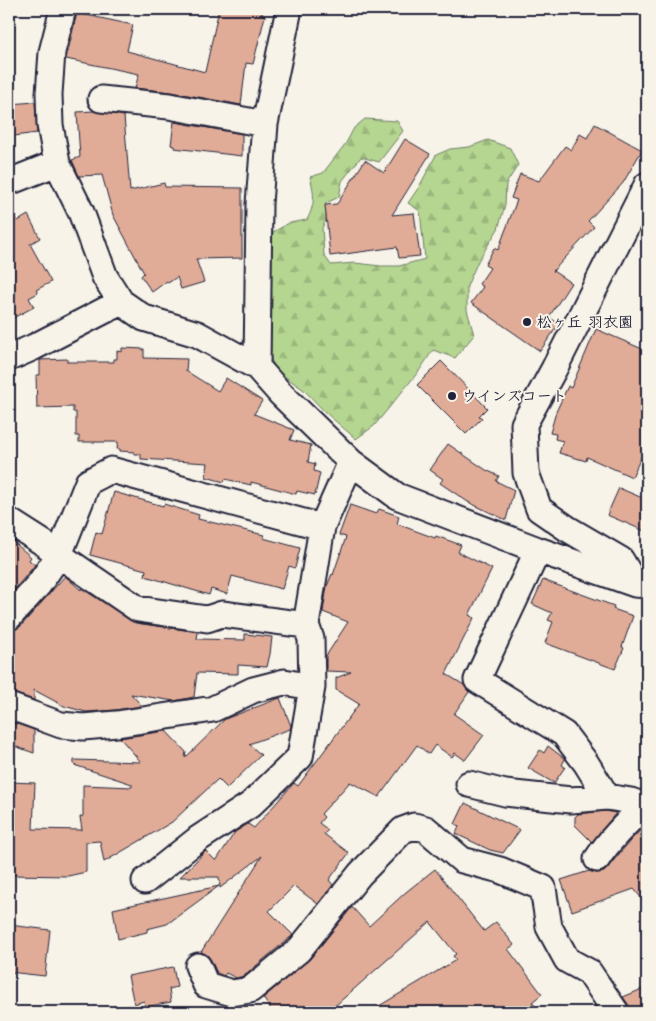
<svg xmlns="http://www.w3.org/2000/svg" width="656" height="1021" font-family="'Architects Daughter','Klee One',sans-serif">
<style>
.forest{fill:url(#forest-firs);stroke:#6c7c66}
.building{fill:#e1ac97;stroke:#22223b}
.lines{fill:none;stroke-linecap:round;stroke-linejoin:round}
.minor-casing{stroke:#22223b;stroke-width:29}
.minor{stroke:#f7f3e8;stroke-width:25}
.poi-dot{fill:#22223b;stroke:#f7f3e8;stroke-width:2}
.labels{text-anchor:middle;stroke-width:4;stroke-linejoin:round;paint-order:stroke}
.poi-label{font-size:15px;font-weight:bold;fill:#22223b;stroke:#f7f3e8;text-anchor:start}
</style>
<defs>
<pattern id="forest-firs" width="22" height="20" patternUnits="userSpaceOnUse" patternTransform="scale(1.25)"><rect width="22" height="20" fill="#b5d690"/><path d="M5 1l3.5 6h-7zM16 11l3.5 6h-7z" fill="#9bb77d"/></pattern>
</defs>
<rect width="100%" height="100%" fill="#f7f3e8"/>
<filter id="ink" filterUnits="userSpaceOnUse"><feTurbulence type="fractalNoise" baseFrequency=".02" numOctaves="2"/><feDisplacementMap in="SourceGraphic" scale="10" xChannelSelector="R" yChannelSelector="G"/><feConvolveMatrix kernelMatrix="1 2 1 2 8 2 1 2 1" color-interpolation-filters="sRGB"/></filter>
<g filter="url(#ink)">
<!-- forest -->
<path class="forest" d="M365 119 397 121 403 131 379 162 361 157 342 181 339 197 326 203V220L322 228 324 255 331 265 355 263 381 266H399L425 259 420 211 408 203 419 187 436 155 450 149 469 147 488 140 510 148 518 165 506 184 505 205 498 229 478 261 467 286V310L474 335 455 358 433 350 419 371 374 426 356 439 326 413 304 390 277 371 267 352 270 234 289 223 307 220C315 204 315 195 310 177L323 173 346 143 354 128Z"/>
<!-- building -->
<path class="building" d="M219 9H263L262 15 265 16 253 64 246 63 241 105 172 92 135 88 139 74 66 59 77 13 133 25 127 51 205 72Z
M35 102 37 133 14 136 10 104Z
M94 111 124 116 130 191 164 183 165 187 242 188V258L196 259 204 282 181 289 177 277 168 283 167 281 152 292 141 276 144 273 113 215 102 175 79 176 72 160 80 157 77 112Z
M174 122 242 134V156L174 148V146L171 145Z
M595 124 642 150 623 183 588 221 594 227 553 271 571 283 549 317 559 324 540 351 471 303 483 287 479 284 490 268 485 265 494 248 498 250 517 200 511 198 520 174 539 181 565 146 571 150 580 134 587 138Z
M405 139 430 154 392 215 414 213 420 256 399 258 397 247 330 256 325 205 337 204 365 160 384 173Z
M9 204 18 221 28 215 40 238 30 244 51 282 36 290 38 293 29 298 34 307 9 320Z
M596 329 647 351V444L632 477 587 457 586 461 559 453 563 441 555 439 556 434 550 433 556 412 568 386 571 388Z
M122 348 144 349V358L187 359 186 371 218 391 226 378 262 401 254 414 294 430 290 440 311 445 308 462 315 464 314 471 320 473 315 495 297 491 296 494 251 482V485L225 479 224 482 206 477 208 463 141 459V454H134V452L120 451V449H117L118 442H79V436H76V412H73V407L37 408 36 375H40V360L67 359V362H114V359H117V351L122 352Z
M441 361 487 408 479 416 482 418 466 434 417 385Z
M448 444 486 470 499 476 496 481 514 490 506 520 468 502 440 483 443 479 430 470Z
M619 488 647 500V532L607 515Z
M114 492 163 506 164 504 199 515 198 519 264 535 263 538 300 548 295 568 289 566 282 589 232 576 227 594 211 589 209 595 145 576 146 570 90 555 96 532 102 534Z
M350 505 376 514 379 509 399 516 397 524 435 538 436 536 461 545 458 552 492 569 469 615 474 618 446 674 464 685 469 692 454 714 484 735 465 760 455 753 452 757 435 745 429 754 417 745 379 797 350 782 321 814 324 817 319 823 328 830 324 834 349 853 329 880 333 885 318 904 294 886 269 911 293 935 244 976 236 978 226 973 224 976 217 973 211 960 207 955 201 952 262 856 220 888 219 877H180L206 851 216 861 235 832 248 824 254 828 294 783 298 786 359 704 336 690V678L351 672 326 671V656L348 622 323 612 327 586 332 574 333 575 346 537 339 535Z
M9 538 31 557 29 560 35 565 9 596Z
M65 576 81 590V588L136 623 198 632 197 639 245 640V634L272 637 270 654 267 667 238 665V674L197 673 194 697 174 701 131 694 142 706 115 710 86 712 64 706 34 690V700L14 693V675L9 680V631L14 630 20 627Z
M543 580 614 606 613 609 633 616 622 647 624 648 615 669 545 643 553 622 548 620 552 613 532 604Z
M280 698 291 726 290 729 249 744 261 755 227 788 218 779 172 822 104 862 100 841 86 842V872L68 876 9 875V782L35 783 33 829 82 830 80 817 83 816V785L132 787V784L74 765V760L141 762 120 738 166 731 186 752 185 758 225 719Z
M14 723 34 730V753L14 746Z
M548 746 565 759 562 765 565 767 554 783 528 768 540 750 544 753Z
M465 803 520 830 503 853 490 850 456 834 459 826 455 824Z
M606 811 616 813 592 842 575 825V817L578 814Z
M647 823V905L634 889 572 911 561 880 589 871 596 873 604 872 630 841Z
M435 869 484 931 496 922 514 945 508 949 542 994 532 1002 539 1012H369L456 960 453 956 456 954 430 922 328 1012H273L263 998 310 959 352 907 369 926 406 892Z
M219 886 167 924 147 929V932L118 939 113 909Z
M9 925 50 930 45 976 9 972Z
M173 967 177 987 169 989 171 1002 145 1007 144 1001 134 1004 128 976Z
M647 987V1012H630L628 1004 623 997Z"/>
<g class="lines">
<defs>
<path id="minor" d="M63 9 52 52 49 94 50 125 57 163 81 212 105 277 121 302 144 318 197 334 257 367 280 393 351 462 397 496 538 550 635 584 647 585
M101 99 169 106 265 124
M9 182 57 163
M9 358 34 347 121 302
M257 367 259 204 265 124 289 9
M9 521 45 544 59 555 138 609 207 619 222 614 306 625
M538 550 477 680 564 734 586 763 607 797
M635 584 621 560 568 529 539 509 526 473 524 424 554 369 647 185
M9 617 39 584 59 555 88 482 111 470 322 527
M9 706 61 725 83 727 117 724 213 709 253 690 284 682 312 687
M469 784 505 793 571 800 607 797 631 801 647 807
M597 859C610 839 627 822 645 806
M145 881 198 839 250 805 300 757 312 687 311 639 306 625 322 527 351 462
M198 966 206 985 232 993 250 990 299 950 360 874 403 830 414 826 426 829 462 860 500 870 543 888 549 927 567 960 589 972 616 1012"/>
</defs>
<!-- minor casing -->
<use href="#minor" class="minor-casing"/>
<!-- minor -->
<use href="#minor" class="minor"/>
</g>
</g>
<!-- markers -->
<g class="poi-dot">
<circle cx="527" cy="322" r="5"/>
<circle cx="452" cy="396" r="5"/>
</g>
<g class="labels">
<!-- poi labels -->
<g class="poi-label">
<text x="537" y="327">松ヶ丘 羽衣園</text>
<text x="462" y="401">ウインズコート</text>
</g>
</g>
<!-- margin -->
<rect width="656" height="1021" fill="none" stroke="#f7f3e8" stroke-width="30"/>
<rect x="15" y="15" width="626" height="991" fill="none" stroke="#22223b" stroke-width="2" filter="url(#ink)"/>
</svg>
